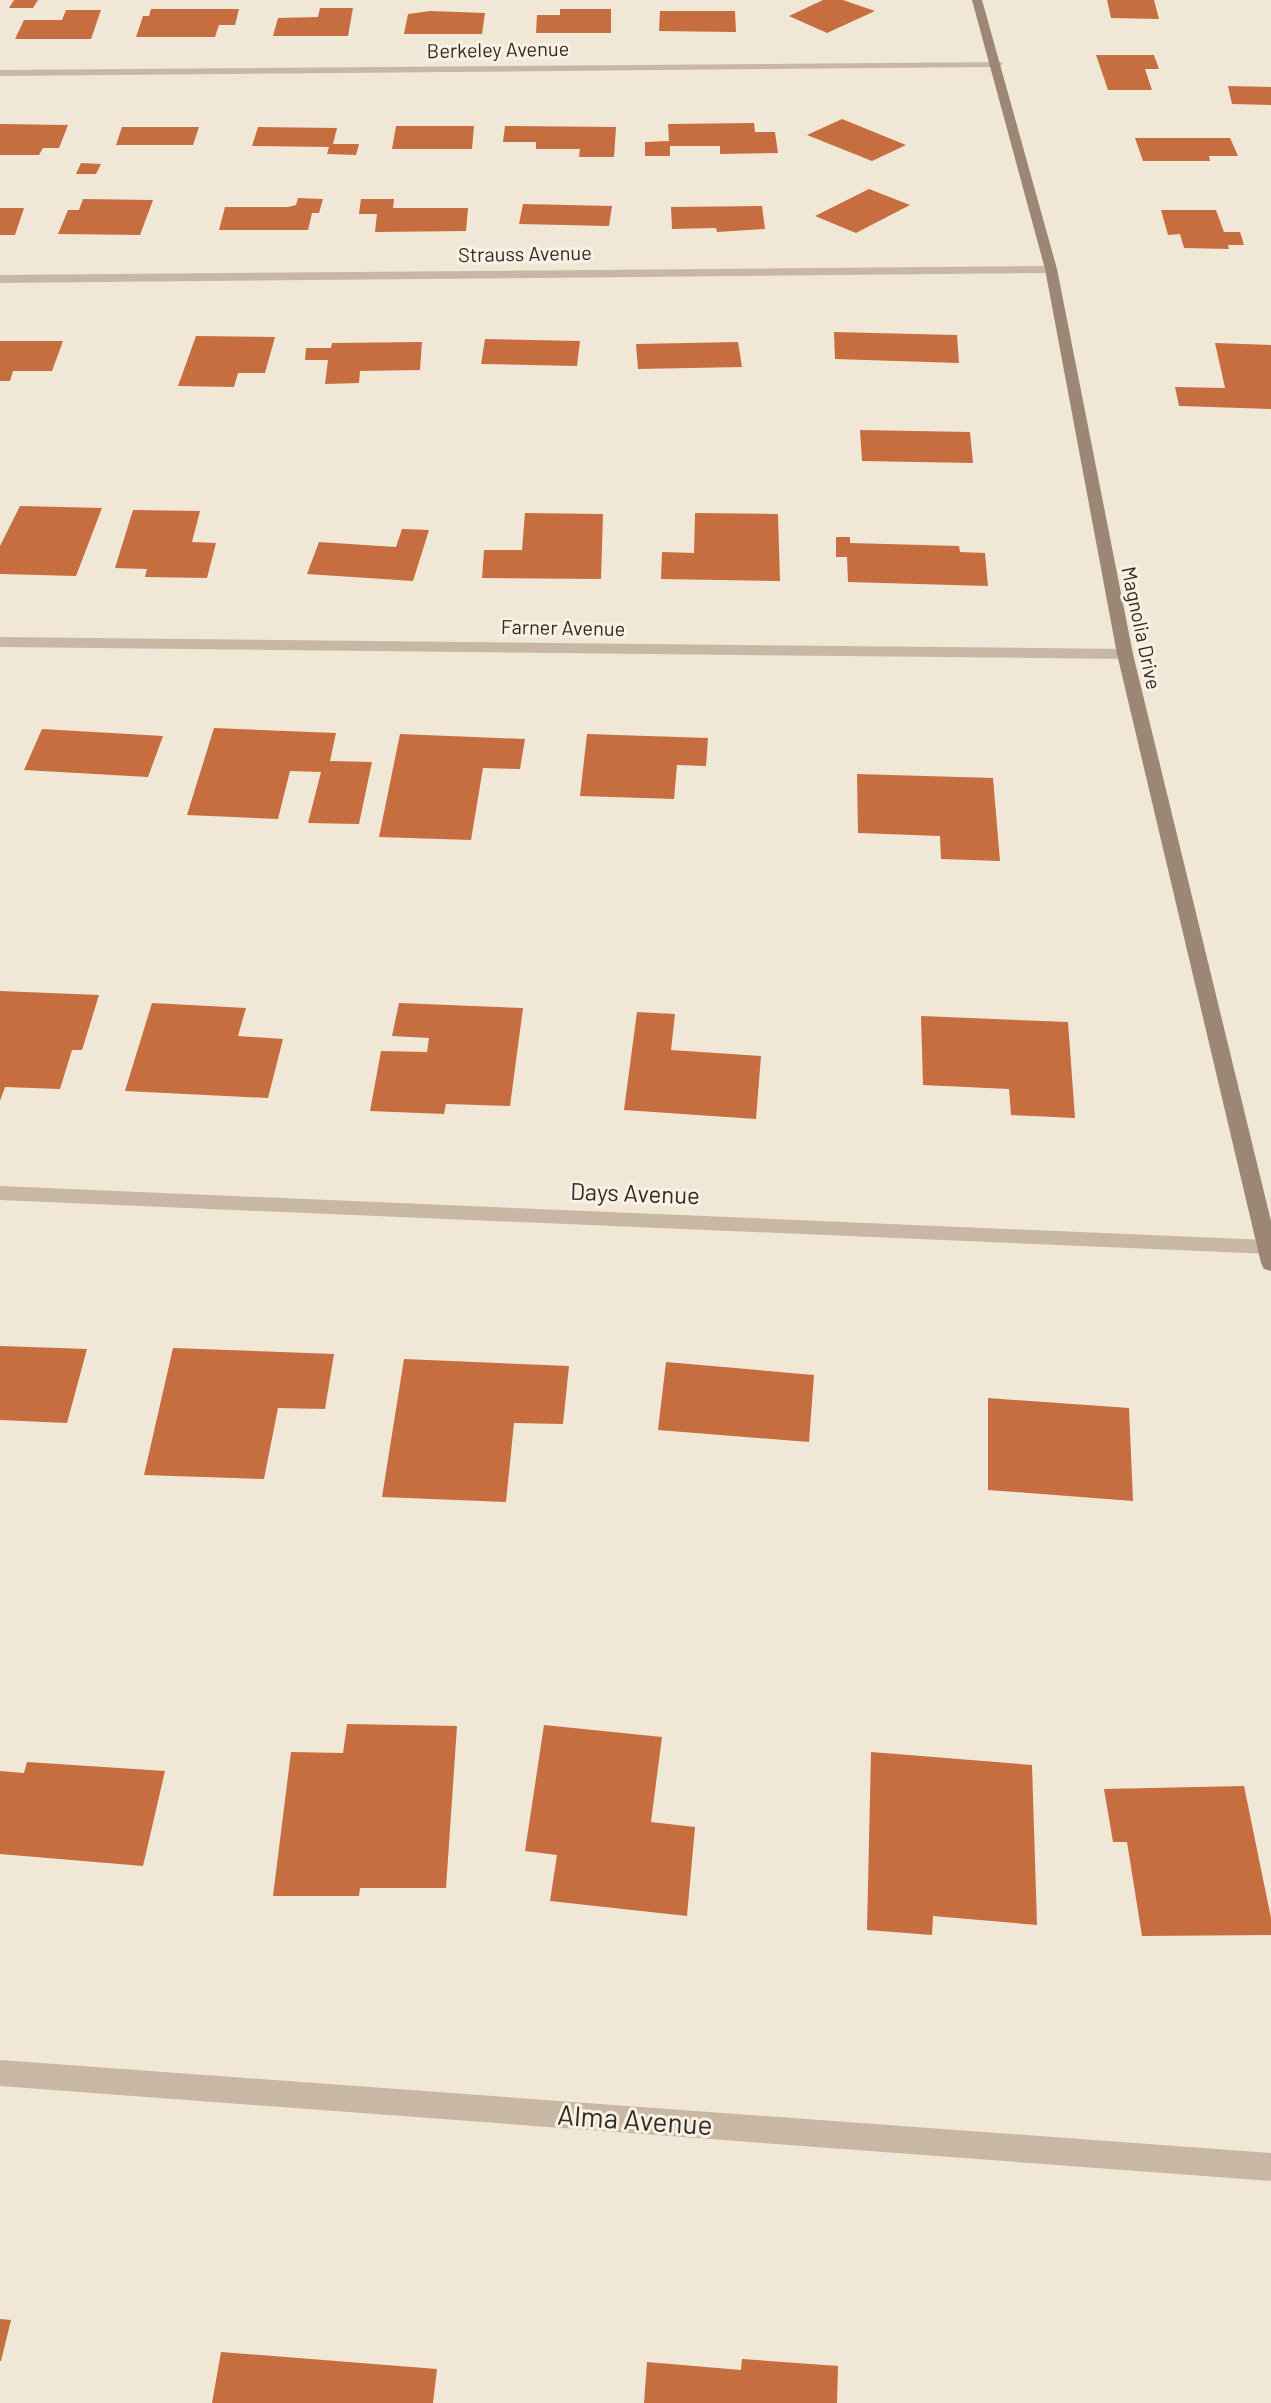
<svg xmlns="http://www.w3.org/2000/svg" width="1271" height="2403" font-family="Barlow,sans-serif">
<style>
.building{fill:#c66e3f}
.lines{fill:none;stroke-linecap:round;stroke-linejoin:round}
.street{fill:#c8b8a3;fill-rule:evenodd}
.secondary{fill:#9c8775;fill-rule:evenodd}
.labels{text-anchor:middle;stroke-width:6;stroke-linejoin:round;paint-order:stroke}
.far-street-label{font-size:20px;fill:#332b25;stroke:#f9f1e3}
.street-label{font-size:24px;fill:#332b25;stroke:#f9f1e3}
.near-street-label{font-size:28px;fill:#332b25;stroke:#f9f1e3}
</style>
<rect width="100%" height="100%" fill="#f1e7d7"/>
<!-- building -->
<path class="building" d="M14 0H38L33 8H9Z
M823 0H843L875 11 827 33 789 16Z
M1107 0H1154L1159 19 1111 18Z
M320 8H353L348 36H273L278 18 318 17Z
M151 9H239L235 25H219L215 37H136L143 16H149Z
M560 9H611V33H536L537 15H560Z
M66 10H101L91 39H15L24 20H62Z
M430 11 485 13 482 34H404L408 14Z
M660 11H735L736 32 659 31Z
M1096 55H1154L1159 69H1145L1152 90H1108Z
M1228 86 1271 87V105L1232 104Z
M842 119 906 145 872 161 807 135Z
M754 123 755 132H775L778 153 720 154V146H670V156H645V142L669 141 668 124Z
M0 124 68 125 59 148H43L39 155H0Z
M396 126H474L472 149H392Z
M505 126 616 127 614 157H579L580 149H536V142H503Z
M122 127H199L193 145H116Z
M258 127 337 128 333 144H359L356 155 327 154 329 147 252 146Z
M1135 138H1230L1238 156H1209L1210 161H1143Z
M81 163 101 164 96 174H76Z
M869 189 910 205 856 233 815 216Z
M298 198 323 199 319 213H312L308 230H219L225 207H288L296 205Z
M83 199 153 200 140 235 58 234 68 210H79Z
M361 199H394L393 208H468L466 231 375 232 377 214H359Z
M523 204 612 206 609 226 519 224Z
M762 206 765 229 717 232 716 228 672 229 671 207Z
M0 208H24L15 235H0Z
M1161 210H1216L1224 232H1240L1244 245H1228L1229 249 1184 248 1180 234 1168 235Z
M834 332 957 335 959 363 835 359Z
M196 336 275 337 265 373H238L234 387 178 386Z
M485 339 580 341 577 366 481 364Z
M0 341H63L52 371H13L10 381H0Z
M422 342 420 370 360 371 359 383 325 384 328 360H305L306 348H331L332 343Z
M738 342 742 367 638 369 636 344Z
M1215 343 1271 345V409L1179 406 1175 387 1225 388Z
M860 430 970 432 973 463 862 461Z
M20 506 102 508 76 576 0 574V546Z
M133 510 200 511 192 542 216 543 207 578 145 577 147 569 115 568Z
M525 513 603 514 601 579 482 578 484 550H522Z
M695 513 778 514 780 581 661 579 662 552 694 553Z
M402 529 429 530 413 581 307 574 319 542 396 547Z
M836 537H850V543L959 546 960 552 985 553 988 586 848 582 847 557H836Z
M214 728 336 733 330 761 372 762 359 824 308 823 321 772 290 771 278 819 187 815Z
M42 729 163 736 148 777 24 770Z
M400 734 525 739 520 769 483 768 471 840 379 837Z
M587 734 708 738 706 766 677 765 674 799 580 796Z
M857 774 993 778 1000 861 941 859 940 836 858 833Z
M0 991 99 995 82 1050H72L60 1089 5 1087 0 1101Z
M152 1003 246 1008 238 1036 283 1039 268 1098 125 1091Z
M399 1003 523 1008 510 1106 446 1104 444 1114 370 1111 381 1051 427 1052 429 1038 392 1036Z
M637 1012 675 1014 671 1050 761 1056 756 1119 624 1110Z
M921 1016 1068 1022 1075 1118 1011 1115 1009 1089 923 1085Z
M0 1346 87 1349 67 1423 0 1420Z
M173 1348 334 1354 325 1409 278 1408 264 1479 144 1475Z
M404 1359 569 1366 563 1424 514 1423 506 1502 382 1497Z
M666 1362 814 1375 809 1442 658 1430Z
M988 1398 1129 1408 1133 1501 988 1490Z
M347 1724 457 1726 446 1888H360L359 1896H273L291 1752 343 1753Z
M544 1725 662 1737 651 1822 695 1827 687 1916 550 1901 557 1855 525 1851Z
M871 1752 1032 1765 1037 1925 933 1916 932 1935 867 1930Z
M27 1762 165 1771 143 1866 0 1854V1771L24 1773Z
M1244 1786 1271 1918V1935L1142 1936 1127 1842H1113L1104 1789Z
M0 2319 11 2320 1 2361H0Z
M221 2352 437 2369 433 2403H212Z
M742 2359 838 2366 837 2403H644L647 2362 741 2370Z"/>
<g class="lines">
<!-- street -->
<path class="street" d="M1001 62 1003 64 997 67 0 76V70Z
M1056 266V272L1051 273 0 283V275Z
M0 637 1125 649 1133 654 1125 659 0 647Z
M0 1186 1267 1240 1271 1242V1254L0 1200Z
M0 2060 1271 2153V2181L0 2086Z"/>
<!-- secondary -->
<path class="secondary" d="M972 0H982L1057 269 1133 654 1271 1221V1271L1264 1269 1261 1263 1117 654 1045 269Z"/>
</g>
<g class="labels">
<!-- far-street labels -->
<g class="far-street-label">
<text transform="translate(498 50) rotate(-1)" y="7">Berkeley Avenue</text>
<text transform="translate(525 254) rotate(-1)" y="7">Strauss Avenue</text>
<text transform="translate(563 628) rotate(1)" y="7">Farner Avenue</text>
<text transform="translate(1141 628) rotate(78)" y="7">Magnolia Drive</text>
</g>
<!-- street labels -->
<g class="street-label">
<text transform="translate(635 1194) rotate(2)" y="8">Days Avenue</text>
</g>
<!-- near-street labels -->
<g class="near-street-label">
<text transform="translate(635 2120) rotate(4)" y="10">Alma Avenue</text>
</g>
</g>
</svg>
